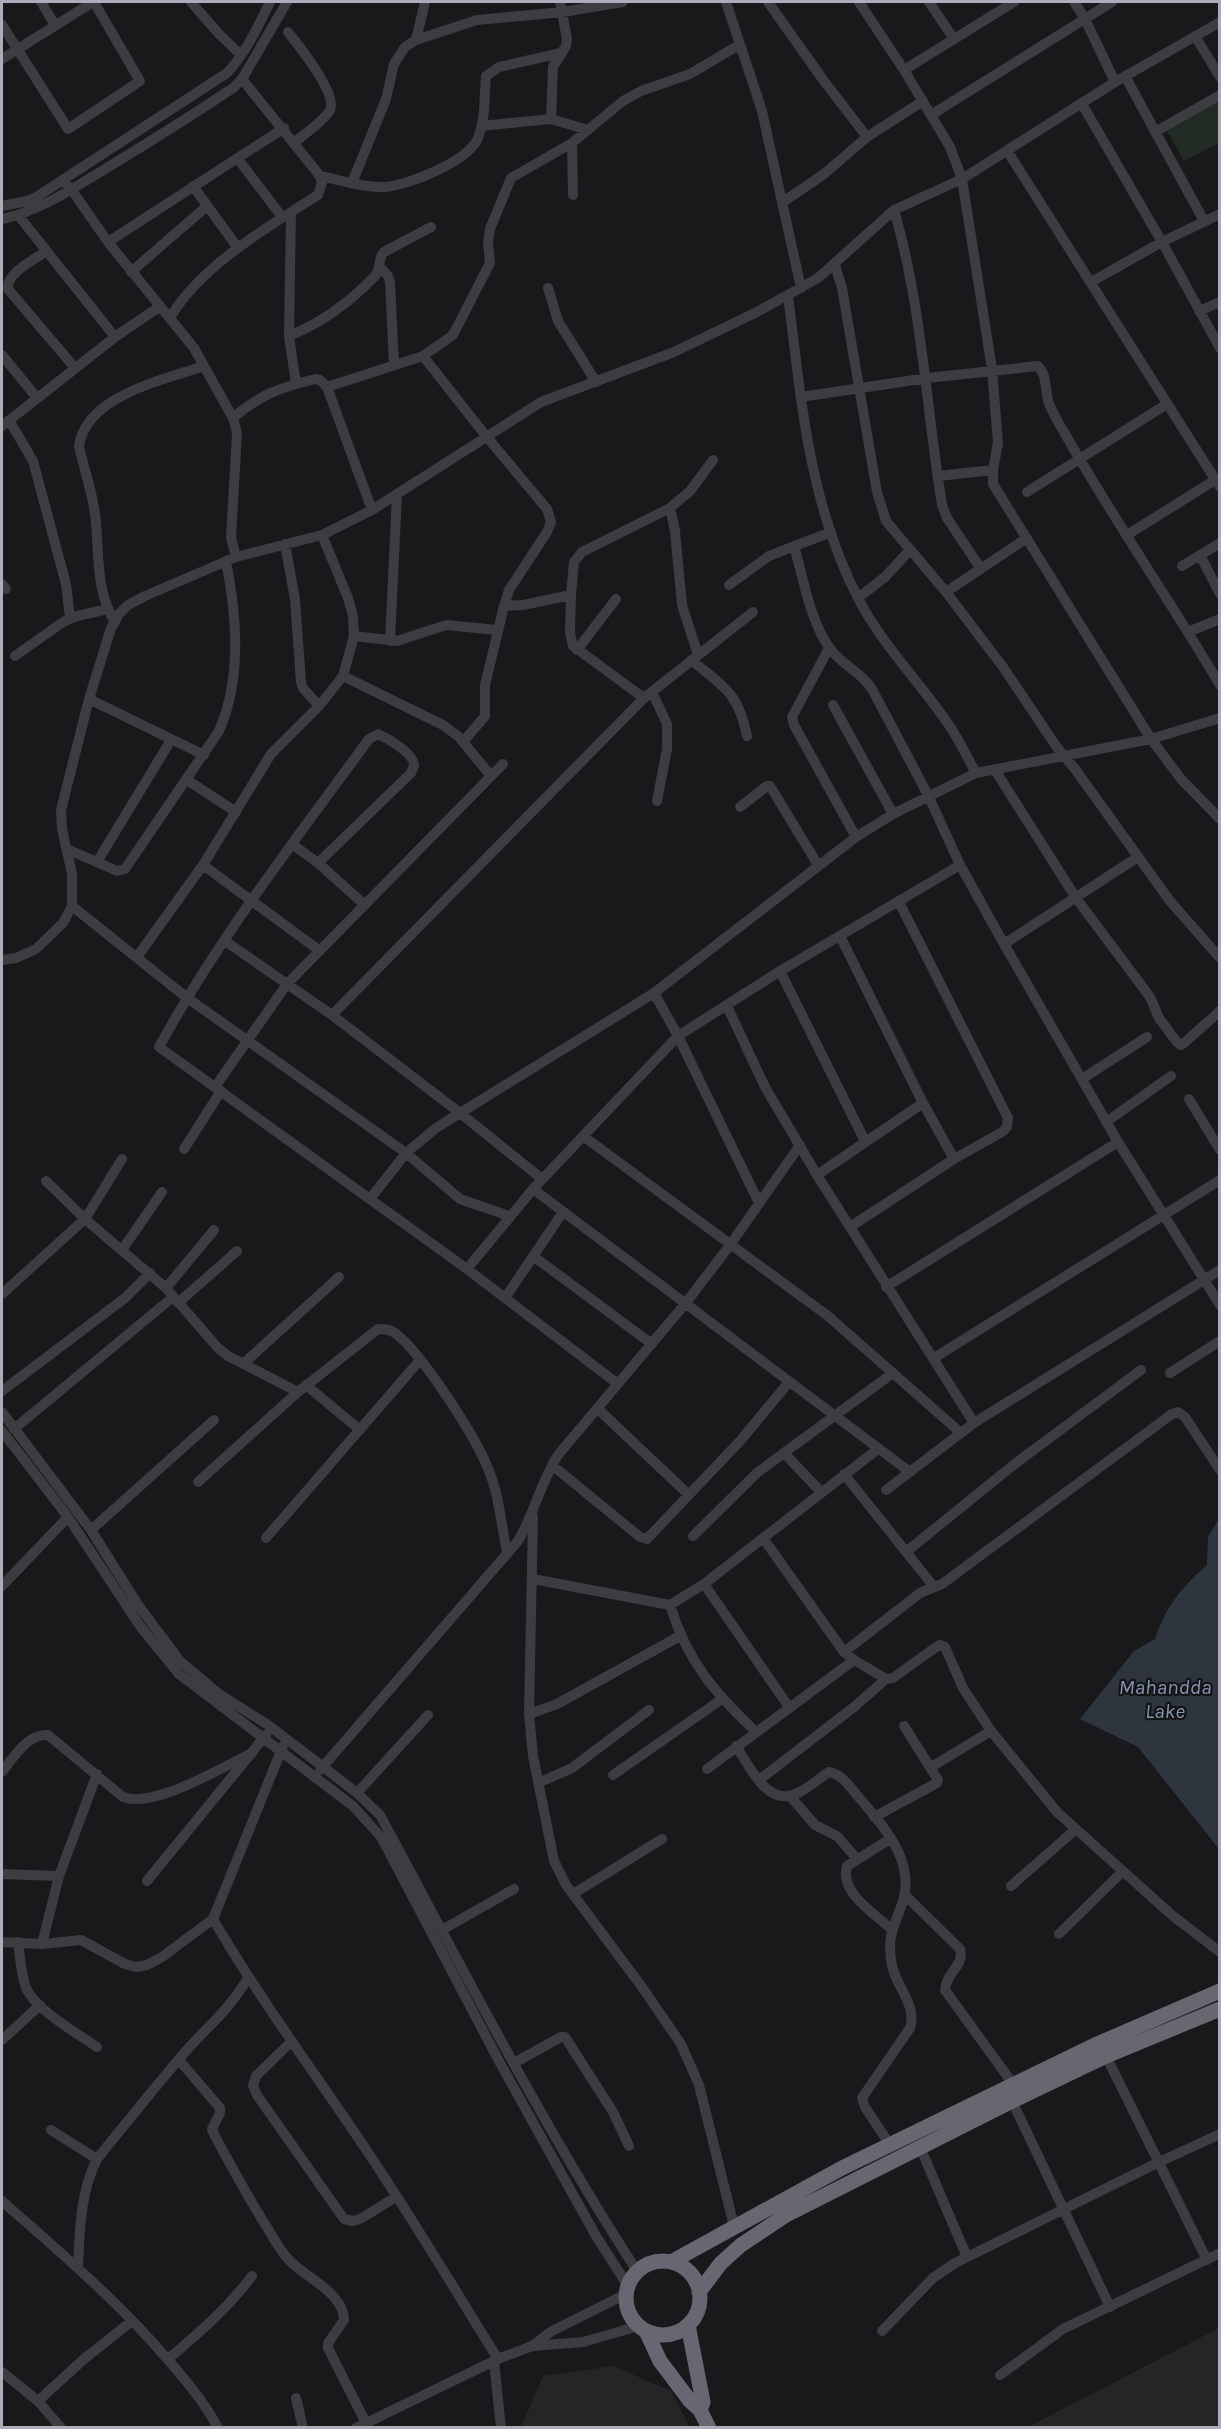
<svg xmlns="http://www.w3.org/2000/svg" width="1221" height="2429" font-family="Karla,sans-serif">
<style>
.built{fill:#252528}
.green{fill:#232b25}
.water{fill:#2f353e}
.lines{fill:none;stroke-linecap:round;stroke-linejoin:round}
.minor{stroke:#3c3c41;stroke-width:10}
.highway{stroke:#666770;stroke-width:15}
.labels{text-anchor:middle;stroke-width:4.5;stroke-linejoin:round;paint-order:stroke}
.water-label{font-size:21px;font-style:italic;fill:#8496b3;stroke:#141416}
</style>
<rect width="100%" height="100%" fill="#19191b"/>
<!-- built -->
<path class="built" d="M1219 2328V2427H1028Z
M613 2366 671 2391 689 2427H521L543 2376Z"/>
<!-- green -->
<path class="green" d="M1219 101V143L1184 161 1167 131Z"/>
<!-- water -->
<path class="water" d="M1219 1519V1849L1138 1747 1080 1719 1134 1651 1155 1639C1166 1606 1181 1588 1207 1565L1208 1537Z"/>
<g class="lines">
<!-- minor -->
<path class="minor" d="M41 2 55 25
M191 2 219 34 241 55
M726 2 762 111 801 288
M768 2 824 81 867 137
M859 2 904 70 950 147 962 179 992 369 998 443 993 470V484L1151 739 1181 779 1220 819
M929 2 954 39
M1074 2 1084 17 1115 82
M2 25 68 129 140 81 94 2
M288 32C298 45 338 94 330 110 323 122 305 133 295 142
M1195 36 1220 77
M416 40 425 2
M2 59 93 2
M904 70 1014 2
M1125 76 1204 221
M1082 104 1162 242 1220 348
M931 115 1112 2
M551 119 553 67 566 46 567 39 560 2
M481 126 551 119 588 130
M1155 132 1220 95
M572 143 573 195
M1008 152 1220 487
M238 159 282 217
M320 176C340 180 363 188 384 187 407 186 466 162 477 140 486 121 484 96 486 76L499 67 561 53
M62 180 71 189 108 242 194 348 233 418 237 433 231 538 236 557
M352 183 386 99 394 64 405 47 416 40 477 20 563 12 623 2
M193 186 238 248
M783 202 824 174 867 137 923 101
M2 206 27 201 38 196 227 73C246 53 258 26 270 2
M894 210C922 306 926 407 942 505L947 518 981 569
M291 212 289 336 296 384
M18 215 115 337
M2 219C40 211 72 189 105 169 148 143 191 116 233 88L242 79 287 2
M108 242 284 128
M45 252C34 260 6 273 8 289L75 368
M835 265 842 288 877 492 886 521 946 592 1003 667 1056 746 1075 769 1170 901 1220 958
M380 267 388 276 390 282 394 365
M131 272 207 206
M1091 282 1162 242 1220 214
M548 288 558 321 596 382
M788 295C801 399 809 505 859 600 883 646 920 682 949 725 959 740 967 757 976 773
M1199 311 1220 302
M170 318C199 267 269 226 318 195L322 183 320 176 242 79
M289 336C321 323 350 302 374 277 382 269 377 259 384 252L431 227
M2 355 37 398
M423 356 486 436 547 509 551 522 547 532 509 590 504 606 485 685V716L463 742
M327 387 423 356 453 335 490 263 488 242 490 229 511 178 572 143 623 101 641 91 690 74 739 45
M801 397 927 378 1038 366C1047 375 1045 388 1048 400 1051 411 1058 422 1064 432 1113 519 1170 600 1220 685
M233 418C261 394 279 388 315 379L320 380 327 387 372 510
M9 420 33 461 66 584 70 618
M2 426 115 337 159 307
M938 476 993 470
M1027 492 1167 404
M670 508 675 531 682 605 698 655
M1127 535 1215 480
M285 544 295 599 301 682 303 688 319 706
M794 546C803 577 811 626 832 651 844 666 862 673 872 689L928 795 960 865 1004 944 1118 1142 1220 1305
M1200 555 1220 594
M1182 566 1220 543
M2 584 6 589
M729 585 769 556 831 532
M946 592 1027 538
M858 598 885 577 910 550
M504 606 523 605 571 595
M115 622C94 589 100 550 95 514 92 491 84 469 79 446 86 396 163 380 204 366
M1188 632 1220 619
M354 636 397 641 446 625 497 630
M390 641 397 494
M829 648 792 717 794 725 856 837
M577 650 616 599
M15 656 63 622 77 616 108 609
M691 660C724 687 738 692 747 736
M343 676 443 725 459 737 491 776
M652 692 667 724V749L657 801
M644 698 573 646 570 633 571 595 574 562 582 552 670 508 690 491 713 460
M89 699 204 755
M833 705 893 814
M995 770 1076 898 1150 997 1159 1018 1176 1041 1181 1045 1184 1043 1220 1011
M187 780 236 812
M740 807 767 786H770L818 865
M292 844 318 863 365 905
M67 849 117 871 125 869 219 731C242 678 237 617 226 561
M97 862 171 740
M318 863 411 773 414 766C415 754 389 739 378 734L369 739C296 839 218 939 159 1047L467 1269 618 1384
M203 865 320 951
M72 906 186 997 406 1153 460 1199 509 1216
M840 936 923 1103 954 1159
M225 941 332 1015 460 1113 542 1179
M1004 944 1138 857
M137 957 203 865 271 754 319 706 343 676 354 636 353 616 348 598 322 535
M2 960 16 958 36 949 63 923 72 906V874L62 829 61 810 89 699 111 628 119 614 128 605 145 596 236 557 322 535 372 510 541 402 674 352 757 312 818 278 894 210 962 179 1115 82 1220 22
M780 971 865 1141
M654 993 678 1036 759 1203
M727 1006 765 1087 817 1175 974 1423
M332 1015 644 698 753 612
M1082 1079 1147 1037
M215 1087 287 984 503 764
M1189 1099 1220 1150
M1106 1122 1171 1076
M583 1136 828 1316 961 1433
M184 1149 221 1091
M817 1175 923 1103
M46 1181 85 1219 166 1288 218 1348 228 1356 298 1392
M533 1189 910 1472
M370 1199 406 1153 436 1128 654 993 856 837 893 814 976 773 1151 739 1220 718
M850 1227 954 1159 1002 1132 1007 1127 1008 1118 899 902
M122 1250 162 1192
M533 1256 652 1344
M467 1269 533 1189 678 1036 780 971 960 865
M886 1287 1118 1142
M166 1288 214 1230
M2 1294 85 1219 122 1159
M505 1298 563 1212
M178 1303 237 1251
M934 1358 1220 1180
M243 1364 339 1277
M1170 1373 1220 1341
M306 1385 360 1430
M2 1391 125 1298 150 1273
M597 1408 689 1495
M2 1412 91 1530 138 1605 180 1661 219 1694 268 1725 322 1766 357 1793 380 1815C463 1969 542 2125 637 2271
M14 1429 173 1297
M2 1431 68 1517 140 1626 179 1674 353 1806 381 1837 500 2063 596 2236 628 2286
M784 1453 821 1492
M552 1465 640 1537 647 1539 741 1440 789 1382
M844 1474 934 1587
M198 1482 298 1392 378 1329C384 1329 390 1329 395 1333 422 1353 474 1435 487 1466 499 1493 501 1524 507 1552
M886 1490 974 1423 1220 1270
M533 1517 529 1714 533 1756 554 1861 566 1885 642 1987 681 2044 699 2085 734 2226
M91 1530 214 1420
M693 1536 758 1472 893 1373
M266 1538 420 1360
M763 1538 844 1652 854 1660 886 1679 893 1678 936 1647 940 1645 945 1647 963 1688 991 1731 1057 1812 1173 1916 1220 1952
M906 1552 1016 1463 1141 1370
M533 1579 670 1605 704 1584 878 1449
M704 1584 789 1707
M2 1586 68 1517
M670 1605C687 1661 714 1692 755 1731
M844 1652 920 1593 942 1584 1172 1414 1178 1412 1185 1417 1220 1470
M529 1714 557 1704 680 1636
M283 1746 213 1919C261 2001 317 2076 369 2154 414 2221 455 2290 498 2359
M736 1746C747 1762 764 1800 788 1796 802 1794 817 1780 829 1772 843 1774 853 1791 862 1801 888 1832 917 1865 901 1907 893 1928 888 1936 891 1960 893 1984 918 2004 910 2028L862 2098 865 2107 890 2145
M931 1767 991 1731
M707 1769 854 1660
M320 1770 518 1541C534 1514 541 1482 558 1455L685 1304 730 1245 800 1145
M2 1772C13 1758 28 1733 48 1735L123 1797C154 1809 222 1767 252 1753
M613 1775 722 1699
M759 1780 854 1707 886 1679
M538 1783 572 1768 649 1710
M357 1793 428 1715
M790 1796 815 1825 837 1836 857 1859
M874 1817 937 1783 938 1780 904 1726
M890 1839 847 1866C839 1892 874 1913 891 1929
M2 1874 59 1876
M147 1881 266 1735
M1011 1886 1076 1829
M573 1894 662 1839
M904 1894 960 1949C965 1966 946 1972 945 1990L1013 2084
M442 1930 514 1889
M1059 1934 1123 1871
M2 1942 42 1944 81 1940 125 1964 136 1967 147 1965 162 1957 213 1919
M18 1942C20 1956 21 1972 25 1985 31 2007 78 2034 97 2047
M42 1944 59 1876 97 1774
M2 2040 40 2005
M292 2041 256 2076 253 2086 257 2095 344 2219 353 2221 360 2219 396 2197
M1106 2056 1207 2260
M179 2060 220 2108V2113L212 2129 215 2136C232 2168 249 2199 268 2229 275 2241 282 2254 292 2263 309 2279 344 2294 344 2320L328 2343V2348L366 2423
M514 2063 561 2037H565L613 2112 629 2146
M1012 2101 1110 2307
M51 2130 97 2159
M920 2147 967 2257
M2 2201C60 2252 118 2301 169 2361 187 2382 205 2403 218 2428
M78 2266C80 2229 80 2193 97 2159 126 2123 155 2087 185 2052 208 2026 230 2009 248 1978
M882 2331 933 2278 955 2263 1157 2163 1220 2134
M533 2346 583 2342 639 2326
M168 2359C198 2334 228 2308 252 2276
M494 2361 501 2428
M2 2372 38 2401 61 2428
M1000 2375 1063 2329 1220 2253
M296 2398 303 2428
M38 2401 84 2359 132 2321
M356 2428 498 2359 532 2346 552 2331 626 2294"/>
<!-- highway -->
<path class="highway" d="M626 2298a37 37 0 1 1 74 0a37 37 0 1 1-74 0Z
M671 2262 842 2168 1095 2045 1220 1991
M699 2292 721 2263 741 2245 786 2215 1012 2101 1106 2056 1220 2009
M688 2325 703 2402 700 2410
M646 2331 660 2361 690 2401 700 2410 709 2428"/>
</g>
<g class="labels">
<!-- water labels -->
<g class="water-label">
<text x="1165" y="1694">Mahandda<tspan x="1165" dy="24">Lake</tspan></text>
</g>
</g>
<!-- border -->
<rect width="1221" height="2429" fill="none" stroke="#abaeba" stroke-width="6"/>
</svg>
